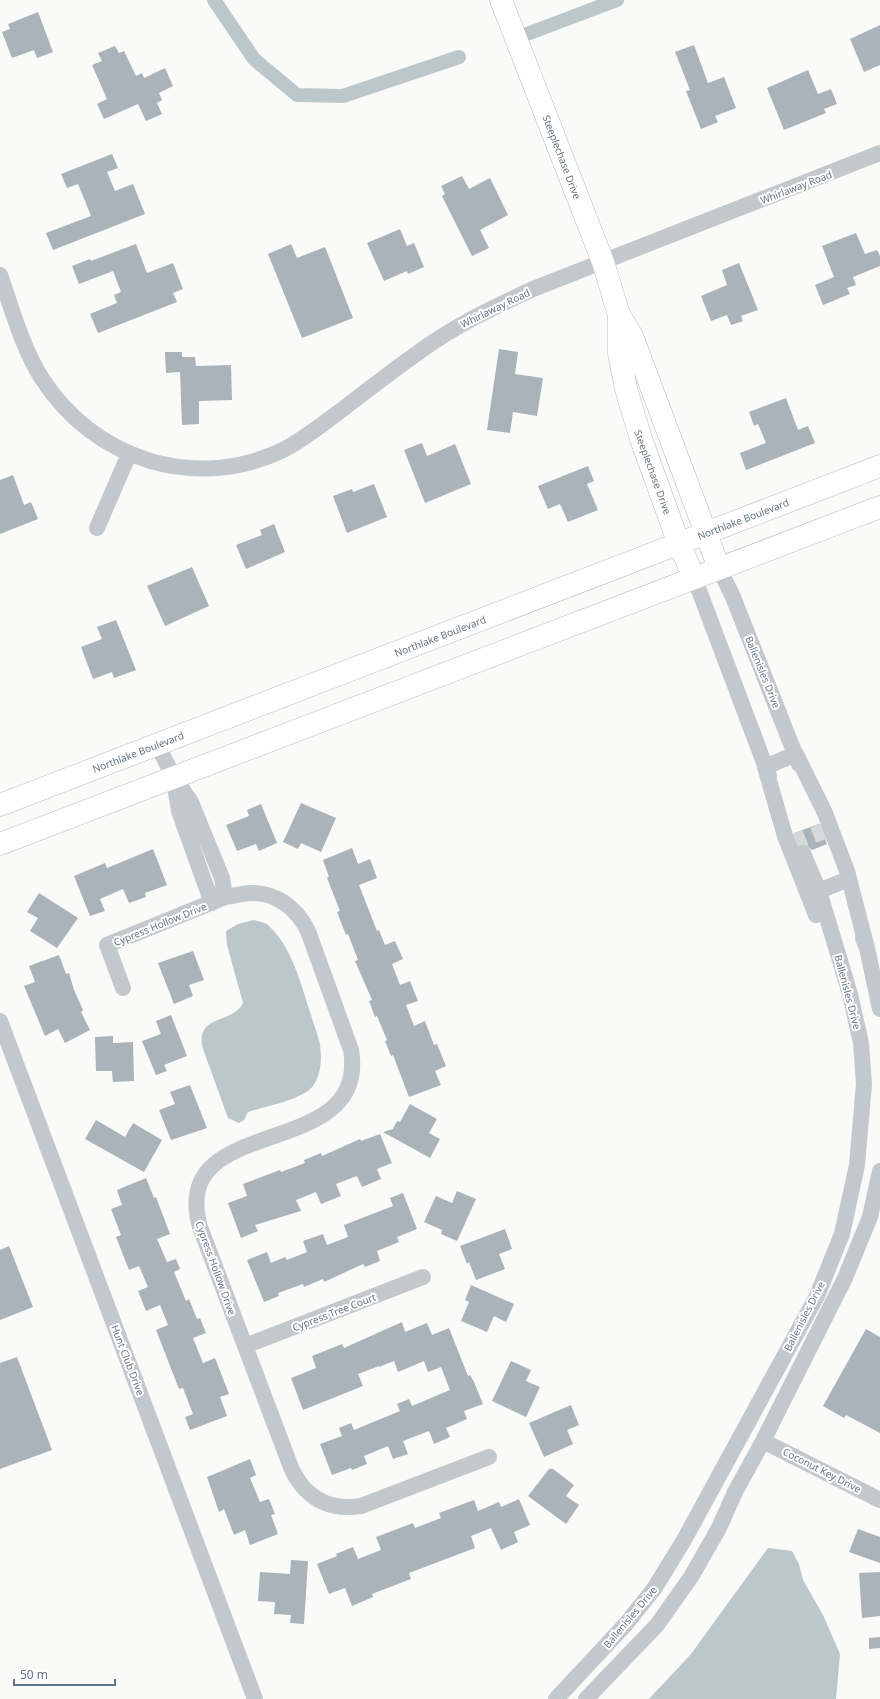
<svg xmlns="http://www.w3.org/2000/svg" width="880" height="1699" font-family="'Noto Sans',sans-serif">
<style>
.water{fill:#bbc7cb}
.lines{fill:none;stroke-linecap:round;stroke-linejoin:round}
.canal{stroke:#bbc7cb;stroke-width:14}
.building{fill:#aab3b9}
.street-tunnel{stroke:#d5d9db;stroke-width:16;stroke-dasharray:16 8;stroke-linecap:butt}
.secondary-casing{stroke:#b3babf;stroke-width:23}
.street{stroke:#c3c8cc;stroke-width:16}
.secondary{stroke:#fff;stroke-width:22}
.labels{text-anchor:middle;stroke-width:4;stroke-linejoin:round;paint-order:stroke}
.street-label{font-size:10px;fill:#657683;stroke:#fff}
</style>
<rect width="100%" height="100%" fill="#fafaf8"/>
<!-- water -->
<path class="water" d="M254 920C259 922 265 922 268 925 293 948 301 985 311 1015 314 1025 318 1035 320 1045 322 1058 321 1075 313 1086 302 1100 266 1106 248 1112L244 1120 239 1123 228 1118 202 1046C197 1014 233 1024 243 1003L227 945 226 931 238 924Z
M768 1548 792 1551 799 1564 803 1580 823 1615 840 1654 836 1699H649L691 1654Z"/>
<g class="lines">
<!-- canal -->
<path class="canal" d="M214 0 254 59 297 95 343 96 459 57
M527 34 617 0"/>
</g>
<!-- building -->
<path class="building" d="M38 12 53 52 37 58 34 50 12 58 2 32 10 29 8 24Z
M880 25V65L864 72 850 39Z
M694 45 708 83 724 77 736 108 715 116 718 122 701 129 686 91 690 90 675 52Z
M115 46 119 53 124 51 136 76 142 73 144 78 165 68 173 86 159 93 162 100 157 103 162 114 146 121 138 104 104 119 97 104 107 99 92 65 102 61 98 53Z
M808 70 818 94 831 89 837 104 824 109 826 113 784 130 767 88Z
M112 154 118 168 107 172 115 191 133 184 145 214 53 250 46 233 91 216 78 184 67 188 61 174Z
M462 176 469 189 490 178 508 215 480 230 489 248 472 256 442 196 445 194 441 186Z
M400 229 407 246 414 243 424 267 408 274 407 271 384 281 367 243Z
M856 233 865 254 877 250 880 256V266L853 277 856 285 847 288 850 294 823 305 815 285 834 277 822 246Z
M136 244 147 273 173 263 183 289 173 293 177 302 98 333 90 314 117 303 114 295 121 292 113 271 79 284 72 266 90 259 91 261Z
M291 244 297 258 325 247 353 318 302 338 268 254Z
M739 263 758 310 741 316 743 321 731 325 727 315 711 321 701 296 727 285 722 270Z
M499 349 518 352 515 374 543 378 537 416 513 412 510 433 487 430Z
M165 352H182V357H195L196 366 231 365 232 400 199 401V424L182 425 180 372 166 373Z
M786 398 798 430 808 426 815 443 746 470 740 453 766 443 758 424 754 426 749 412Z
M422 443 427 456 455 444 471 484 425 503 404 450Z
M588 466 594 481 587 484 598 510 568 522 560 504 548 509 538 486Z
M13 475 24 505 31 502 38 519 0 534V480Z
M374 484 387 517 347 533 333 496 352 489 353 492Z
M274 524 285 552 246 569 236 545 262 535 260 530Z
M192 567 209 606 165 626 147 586Z
M116 620 136 670 114 678 112 672 93 679 81 647 102 639 97 627Z
M301 803 336 818 321 852 301 843 298 849 283 842Z
M261 804 277 843 259 851 256 844 237 851 226 825 249 816 247 810Z
M819 824 827 844 812 850 805 844 799 845 794 833Z
M352 848 358 864 370 859 377 878 359 885 377 931 379 930 385 945 395 941 403 959 392 964 400 985 410 981 418 1001 406 1005 414 1026 425 1021 434 1045 437 1044 446 1066 435 1071 441 1085 409 1097 393 1055 391 1056 385 1041 387 1040 377 1016 375 1017 369 1001 372 1000 355 961 358 960 348 934 346 935 337 912 340 911 327 878 329 877 323 860Z
M153 849 167 885 145 893 146 897 129 903 123 889 100 899 105 911 90 916 74 876 105 863 107 868Z
M39 893 78 918 57 948 30 931 38 918 27 912Z
M193 951 204 980 189 985 193 996 174 1004 158 963Z
M59 955 66 974 69 973 74 990 83 1010 81 1012 90 1030 65 1043 58 1029 45 1036 24 986 35 982 29 966Z
M171 1015 187 1056 164 1065 167 1071 156 1075 142 1041 161 1034 156 1021Z
M113 1036V1043L133 1042 134 1081 113 1082 112 1071H96L95 1037Z
M190 1085 207 1128 171 1140 159 1110 175 1104 170 1092Z
M410 1104 437 1119 429 1133 440 1139 430 1158 383 1132 393 1129 397 1121 400 1122Z
M96 1120 125 1137 133 1123 162 1140 144 1172 85 1139Z
M380 1134 392 1163 377 1169 381 1179 362 1187 357 1176 336 1184 341 1196 321 1204 316 1192 296 1200 301 1211 255 1225 258 1231 241 1238 228 1203 247 1196 243 1184 280 1170 281 1172 305 1163 304 1160 321 1153 322 1156 360 1139 361 1141Z
M146 1178 154 1198 156 1197 170 1234 157 1239 167 1262 176 1259 180 1269 174 1272 186 1301 189 1299 197 1319 200 1318 206 1333 193 1338 203 1363 215 1358 229 1394 220 1397 227 1416 190 1430 185 1417 193 1414 183 1388 179 1389 156 1330 168 1325 160 1305 146 1311 138 1291 148 1287 139 1266 129 1270 116 1237 121 1235 111 1209 122 1205 117 1190Z
M457 1191 476 1199 457 1241 441 1234 442 1230 424 1222 436 1196 452 1203Z
M403 1193 417 1229 397 1237 399 1242 377 1251 380 1261 365 1267 363 1264 324 1282 323 1279 304 1287 303 1284 278 1293 279 1296 264 1302 247 1260 267 1252 271 1263 285 1257 287 1260 307 1252 303 1241 323 1234 327 1245 348 1237 344 1225 393 1206 390 1198Z
M505 1229 512 1249 499 1254 505 1269 476 1280 469 1262 467 1264 460 1246Z
M9 1246 33 1307 0 1320V1250Z
M471 1285 514 1304 506 1322 494 1316 487 1332 461 1321 469 1302 465 1300Z
M402 1322 405 1332 427 1323 432 1335 449 1328 468 1376 470 1375 474 1382 483 1404 464 1411 467 1419 446 1428 450 1437 434 1444 429 1431 403 1441 408 1454 393 1459 388 1446 364 1456 367 1464 352 1470 351 1468 332 1475 320 1444 342 1436 339 1428 351 1423 354 1430 400 1411 397 1404 409 1399 412 1406 450 1390 441 1367 428 1372 424 1361 398 1372 394 1361 379 1367V1366L358 1374 363 1386 303 1410 291 1378 316 1368 312 1356 342 1344 344 1348Z
M866 1329 880 1337V1433L846 1415 844 1418 823 1406Z
M17 1357 52 1450 0 1469V1363Z
M511 1361 531 1370 526 1381 540 1387 526 1417 492 1401Z
M571 1405 579 1425 567 1430 573 1444 544 1457 529 1423Z
M250 1459 256 1475 250 1478 260 1502 269 1499 275 1514 271 1515 278 1534 250 1545 245 1530 234 1535 224 1509 219 1512 207 1477Z
M549 1469H553L574 1485 566 1496 579 1505 566 1524 528 1496Z
M519 1499 530 1525 514 1532 518 1542 501 1550 491 1528 471 1536 475 1548 409 1573 411 1579 372 1594 373 1597 352 1606 345 1588 329 1594 317 1564 337 1556 336 1554 353 1547 358 1559 381 1550 376 1537 413 1523 415 1528 441 1518 439 1513 474 1500 478 1511 499 1502 501 1507Z
M858 1529 880 1537V1563L849 1552Z
M291 1560 308 1561 304 1624 290 1623 291 1615 274 1614 275 1602 258 1601 260 1572 290 1574Z
M880 1572V1616L862 1618 859 1573Z
M880 1637V1648L869 1649V1638Z"/>
<g class="lines">
<!-- street-tunnel -->
<path class="street-tunnel" d="M818 825 825 844
M795 833 803 853"/>
<defs>
<path id="secondary" d="M501 0 603 262 619 315V353L626 389 641 439 679 544 694 577
M620 316 632 336 719 568
M0 805 880 466
M0 844 880 507"/>
</defs>
<!-- secondary casing -->
<use href="#secondary" class="secondary-casing"/>
<!-- street -->
<path class="street" d="M0 275C12 309 22 347 41 377 93 460 196 493 285 449 304 439 321 425 339 412 365 392 392 371 419 352 454 326 494 307 533 289L880 153
M97 528 129 454
M719 568 733 597 799 764
M694 577 769 776
M157 745 174 777 191 802 222 878 225 897
M174 781 179 811 212 903
M819 891 841 882
M816 915 785 836 765 767 796 754 825 813 847 871 867 948
M863 938 867 948 880 1009
M123 988 107 945 225 897C234 896 243 893 252 893 278 893 297 909 308 931L351 1050C370 1164 167 1110 200 1227L292 1470C306 1498 329 1511 361 1506L489 1457
M0 1021 255 1699
M245 1346 423 1277
M763 1441 880 1500
M556 1699 625 1625 654 1589 684 1540 817 1296 842 1234 857 1165 864 1084 861 1043 850 994 819 891 803 853
M586 1699 657 1625 691 1577 719 1528 735 1492 763 1441 845 1278 870 1217 880 1171"/>
<!-- secondary -->
<use href="#secondary" class="secondary"/>
</g>
<g class="labels">
<!-- street labels -->
<g class="street-label">
<text transform="translate(562 157) rotate(69)" y="4">Steeplechase Drive</text>
<text transform="translate(796 187) rotate(-21)" y="4">Whirlaway Road</text>
<text transform="translate(495 308) rotate(-26)" y="4">Whirlaway Road</text>
<text transform="translate(653 472) rotate(70)" y="4">Steeplechase Drive</text>
<text transform="translate(743 519) rotate(-21)" y="4">Northlake Boulevard</text>
<text transform="translate(440 636) rotate(-21)" y="4">Northlake Boulevard</text>
<text transform="translate(763 672) rotate(68)" y="4">Ballenisles Drive</text>
<text transform="translate(138 752) rotate(-21)" y="4">Northlake Boulevard</text>
<text transform="translate(160 924) rotate(-22)" y="4">Cypress Hollow Drive</text>
<text transform="translate(848 992) rotate(75)" y="4">Ballenisles Drive</text>
<text transform="translate(216 1268) rotate(70)" y="4">Cypress Hollow Drive</text>
<text transform="translate(334 1312) rotate(-21)" y="4">Cypress Tree Court</text>
<text transform="translate(804 1316) rotate(-63)" y="4">Ballenisles Drive</text>
<text transform="translate(128 1360) rotate(69)" y="4">Hunt Club Drive</text>
<text transform="translate(822 1470) rotate(27)" y="4">Coconut Key Drive</text>
<text transform="translate(630 1617) rotate(-50)" y="4">Ballenisles Drive</text>
</g>
</g>
<!-- scale -->
<path d="M14 1679v6h101v-6" fill="none" stroke="#657683" stroke-width="2"/>
<text x="20" y="1679" font-size="12" fill="#657683" stroke="#ffffff" stroke-width="3" paint-order="stroke">50 m</text>
</svg>
